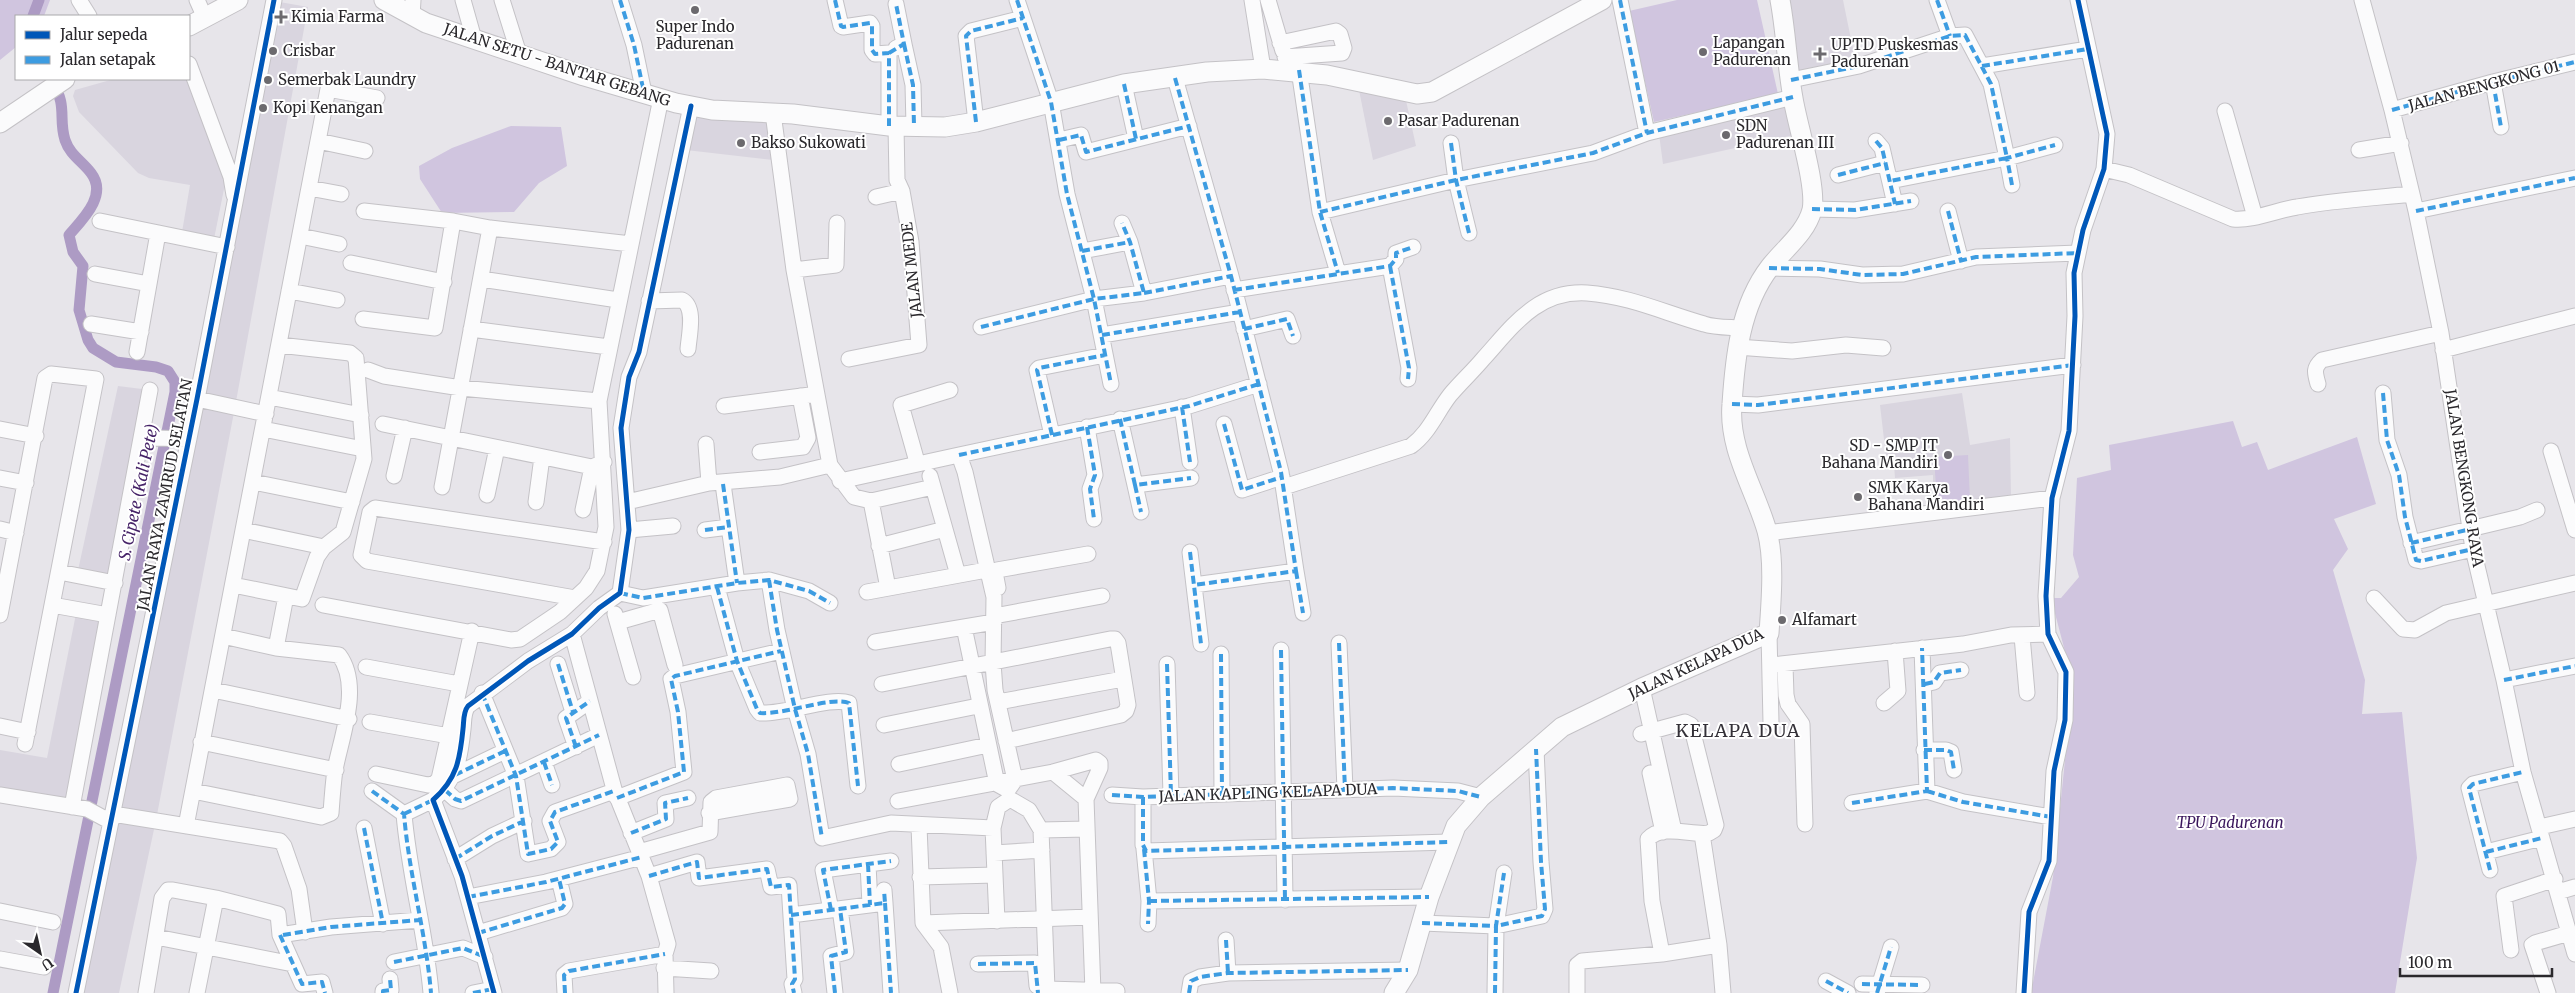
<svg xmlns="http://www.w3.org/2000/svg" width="2575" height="993" font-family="Merriweather,serif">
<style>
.built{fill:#d9d5df}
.green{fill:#d0c5df}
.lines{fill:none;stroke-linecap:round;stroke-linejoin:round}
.canal{stroke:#ad9bc4;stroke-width:11}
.minor-casing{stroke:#c4c2c6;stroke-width:17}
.major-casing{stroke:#c4c2c6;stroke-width:21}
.minor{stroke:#fbfbfc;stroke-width:15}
.major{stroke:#fbfbfc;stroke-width:19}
.quiet{stroke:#3d9ce1;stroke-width:4;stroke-dasharray:8 4;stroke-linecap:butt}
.cycleway-casing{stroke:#fff;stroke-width:8}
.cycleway{stroke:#0057b8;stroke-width:5}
.poi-dot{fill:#6c6a6e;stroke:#fff;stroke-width:2}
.labels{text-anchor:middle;stroke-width:4;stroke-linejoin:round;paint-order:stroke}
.poi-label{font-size:15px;fill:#2a282c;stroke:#fff;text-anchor:start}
.street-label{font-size:15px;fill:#2a282c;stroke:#fff}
.park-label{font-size:15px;font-style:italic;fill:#3b175d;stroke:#fff}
.water-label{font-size:16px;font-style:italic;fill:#462368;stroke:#fff}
.quarter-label{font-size:18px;letter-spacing:1px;fill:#343138;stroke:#fff}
</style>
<rect width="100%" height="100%" fill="#e7e5ea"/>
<!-- built -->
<path class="built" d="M1785 0H1843L1856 64 1794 76Z
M274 1 308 7 235 407 156 820 119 993H76Z
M114 79H189L226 179 213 244 181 238 190 185 149 178 138 173 79 112 73 96 75 90Z
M1359 90 1405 96 1416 146 1373 160Z
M1787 104 1794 135 1663 164 1659 134Z
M693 114 768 121 773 160 686 150Z
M118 386 150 390 115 583 77 575Z
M1962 393 1970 445 2010 438 2011 497 1933 506V475L1895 478 1894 465H1887L1880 405Z
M77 609 108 615 72 807 0 795V750L47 758Z"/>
<!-- green -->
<path class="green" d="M0 0H50L44 16H16V47L0 60Z
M1677 0H1757L1778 94 1654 122 1629 11Z
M511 126 561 127 567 166 539 183 514 212 442 213 420 179 419 166 452 148Z
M2233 421 2242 447 2257 442 2268 470 2357 437 2376 504 2334 519 2348 549 2333 570 2365 680 2362 714 2402 712 2417 858 2395 993H2031L2053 877 2073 682 2051 598H2061L2079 577 2073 555 2077 478 2111 470 2109 445Z
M1968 455 1970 500 1937 502 1934 457Z"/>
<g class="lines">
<!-- canal -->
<path class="canal" d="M33 16 39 0
M52 82C68 106 58 117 65 140 70 155 82 161 91 173 108 195 83 219 69 235L73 252 83 266 79 310 88 340 93 348 116 362 156 367 168 371 175 382V392L53 993"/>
<defs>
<path id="minor" d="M79 0 89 16
M197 0 205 18
M463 0 474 39
M502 0 519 54
M620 0 634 45 644 93
M835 0 841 26 843 27 870 23 872 26V50L875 54 889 53V126
M1017 0 1051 102 1067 194 1094 299 1111 384
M1252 0 1263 69
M1268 0 1283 51
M1620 0 1647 133
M1937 0 1950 36
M2362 0 2392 110 2416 211 2441 333 2473 549 2504 680 2523 772 2575 954
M896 4 904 44 896 48
M412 16 413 0
M1280 43 1336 31 1340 34 1344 48 1342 53 1285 57
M904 44 913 85 914 126
M189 64 231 177 234 195
M1982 66 2088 49
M1299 70 1320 212 1338 273
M1175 78 1231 276 1281 472 1296 571 1194 585
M1791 80 1859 66 1950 36 1965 35 1991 84 2007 158 1890 181
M2493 82 2501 127
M1124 84 1136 139
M2392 110 2493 82 2575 62
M2225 111 2255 217
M773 113 794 270 830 465 854 497 871 501 888 588
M976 122 966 36 971 31 1023 18
M1059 140 1081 135 1086 152 1189 126
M318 141 365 151
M1876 141 1882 148 1895 204
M1451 143 1456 180 1469 233
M2359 150 2401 143
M2104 169 2129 175 2233 219C2253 221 2277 210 2297 207 2335 200 2374 198 2412 194
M1838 175 1885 163
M2012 185 2007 158 2055 145
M309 188 341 194
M876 197 902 191
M1812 209 1855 210 1911 201
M364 211 453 221
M1948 211 1961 261
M2416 211 2575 178
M1320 212 1456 180 1593 153 1647 133 1793 97
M100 221 227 247
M300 236 339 244
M1082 251 1130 242
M351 263 444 282
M1390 266 1409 368 1408 379
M1769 268 1820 269 1862 275 1903 274 1976 257 2078 253
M794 270 836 265 837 223
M95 274 149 284
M481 279 618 300
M1234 290 1390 266 1396 259V253L1413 247
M289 291 337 300
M1144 293 1231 276
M649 301 682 300C696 307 689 335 688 349
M363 319 435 328 453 221 490 228 631 244
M91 324 141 332
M981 327 1094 299 1144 293 1130 242 1122 223
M471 329 609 347
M1244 329 1287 319 1293 336
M1102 335 1240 312
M1737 347 1792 351 1846 345 1883 348
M2443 350 2575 316
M137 352 158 233
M849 359 919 345 911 242 902 191 897 180 896 126
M368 370 384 376 461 388 599 401
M2318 384C2315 373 2313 368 2322 360L2441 333
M2383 393 2387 440 2399 475 2405 517 2416 560 2421 561 2473 549
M269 397 361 415
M197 399 266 414
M1732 404 1758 405 2073 365
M724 406 810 395
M1182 407 1190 462
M1120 419 1135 485 1191 478
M383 424 592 467 604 462
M1224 424 1242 490 1282 477
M1087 427 1095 475 1090 489 1094 519
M0 429 36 436
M263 429 363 449
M1052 435 1037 370 1039 368 1105 355
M141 441 155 438 189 439
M706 444 709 483
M2551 451 2575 530
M760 452 803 447 808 438 800 396
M959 455 1189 406 1259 384
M917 462 901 405 950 390
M394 476 405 428
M930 476 958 575
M0 478 26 483
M840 481 959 455 965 472 994 597 993 663 995 690 1015 780 1008 790
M253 482 352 502
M723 484 737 583
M1135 485 1141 512
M442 487 490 228
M1284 487 1411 446C1429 433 1436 413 1450 395 1460 383 1473 371 1483 359 1513 326 1537 290 1587 293 1629 296 1665 313 1704 324 1716 328 1730 327 1742 328
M487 495 497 448
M871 501 933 487
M536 502 542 457
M627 502 709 483 780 477 830 465
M583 510 592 467
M0 529 16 533
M243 530 324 547
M629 530 673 526
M705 530 729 527
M1767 533 2052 498
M2411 543 2520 517 2537 510
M879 546 945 529
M1190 552 1201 644
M1296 571 1303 613
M59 572 115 583
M769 580 777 630 795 709 808 754 822 838 891 823 993 828
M233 585 302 599 317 557 324 547 343 532 364 459 356 358 350 353 279 345
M717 587 737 661 757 709 760 713C784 715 831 696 849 703L858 786
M998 588 995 572 997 570 1088 554
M867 592 981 571
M620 593 643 598 737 583 769 580 809 591 830 603
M575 598 367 561 361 555 370 512 375 508 604 542
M2374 598 2403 629 2415 630 2446 613 2575 583
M52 605 108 615
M323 605 511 640 520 639 560 612 586 588 597 571 606 527 599 401 661 98
M615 614 633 677
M0 615 45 378 51 374 96 379 25 744
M994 616 1102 596
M618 622 660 610 675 665
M964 627 997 784 1006 789
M1769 633 1771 723
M572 634 614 789 649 876 668 944 665 954 666 993
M2022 636 2027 693
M875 642 994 622
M1339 643 1345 790
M276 648 286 596
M1281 650 1285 900
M1221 654 1222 794
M558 664 573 712
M1167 664 1171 795
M1771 665 1963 644 2011 635 2048 634
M1785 665 1786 695 1788 704 1802 724 1805 824
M366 667 459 684
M2504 680 2575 666
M882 684 1110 639H1115L1118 643 1128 705 1126 711 1121 715 1006 741
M1925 684 1934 682 1940 673 1961 670
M1642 688 1674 831
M213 690 349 719
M482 693 516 776 528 854 551 849 558 842 550 821 555 812 614 791
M998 702 1123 679
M1884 703 1898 691 1895 651
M370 722 449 736
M884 725 978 706
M0 726 28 732
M1641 734 1685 722 1691 725 1716 825 1714 830 1709 833C1692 836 1663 823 1648 839L1652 901 1662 954
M201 742 336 770
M576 747 566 718 590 701
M1924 750H1946L1951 752 1954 770
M544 762 552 785
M899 764 988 745
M1053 772 1086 799 1093 992
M1650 773 1663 832
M376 774 428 785 434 784 439 779 472 631
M455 775 505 751
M445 790 455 799 461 801 599 735
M193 791 321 817 331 813C332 799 333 784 335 770 341 737 362 686 339 655L276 648 223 636
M372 791 404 814C409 875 426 933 431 993
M1927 791 1963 802 2051 817
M0 795 87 809 111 822
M1112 795 1143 797 1393 788 1458 791 1481 797
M1143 797V845L1146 851 1449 842
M617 798 684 772 678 712 671 679 675 676 781 651
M898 801 1053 772 1096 760 1100 763V768L1086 799
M1852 803 1927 791 1922 648
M72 807 150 390
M113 814 280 841 284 846 299 889 305 932
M404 814 433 800
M186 826 328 89 377 98
M919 826 923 923 941 947 950 993
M2540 827 2575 819
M364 828 383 924
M1041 830 1047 989 1117 991
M631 833 666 819 665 803 688 798
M1702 834 1719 945 1723 993
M1144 849 1149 901 1148 924
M639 852 710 832 711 802 716 798 787 785 790 799 709 813
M2486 852 2542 838
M994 853 1042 850
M455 859 492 836 524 821
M868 864 870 905
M2490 870 2469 788 2473 784 2523 772
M649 876 697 862 699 878 767 869 771 887 789 885 795 979 792 984 794 993
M920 877 995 875
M2558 892 2575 887
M468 897 546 882 642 857
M216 898 278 914 280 935 302 984 322 982 325 993
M1149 901 1429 897
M885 903 891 993
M831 910 823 870 891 861
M0 911 53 922
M791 915 885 903 884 890
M997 921 993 828 998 807 1010 799 1029 810 1041 830 1087 829
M923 923 1090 917
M1422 923 1496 926 1504 873
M478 933 562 908 565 904 559 879
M280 935 331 927 420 920
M156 937 293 964
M1226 940 1228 973
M2511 950 2504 896 2555 879
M0 959 44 967
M394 962 463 948 485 957
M978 964 1035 963 1037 986
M664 968 711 971
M1826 981 1848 993
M1862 984 1922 985
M76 993 197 399 274 0
M146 993 162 898 168 890H173L216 898 197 993
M383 993V991L391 990 390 979
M473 993 493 989
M494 993 462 876 433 800C457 779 460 759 463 729 464 721 463 712 468 706L528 661 572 634 599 608 620 593 629 530 621 428 629 377 639 352 691 106
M565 993 564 975 569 971 665 954
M835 993 831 956 846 952 840 909
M1189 993 1191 981 1200 977 1228 973 1408 970
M1495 993 1496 926 1542 916 1545 909 1541 862 1536 749
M1577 993V965L1582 961 1662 954 1719 945
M1877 993 1891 947
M2024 993 2029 912 2049 861 2054 771 2065 720 2066 672 2048 634 2046 596 2052 498 2069 431 2075 316 2074 273 2083 230 2104 169 2107 134 2078 0
M2548 993 2532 945 2535 943 2569 933"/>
<path id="major" d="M384 0 426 23 584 76 676 103 712 110 793 114 889 126 945 127 976 122 1124 84 1207 72 1263 69 1327 75 1417 94 1432 92 1602 0
M189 26 238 0
M0 123 65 79
M1394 993 1408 970 1429 897 1456 826 1481 797 1562 727 1642 688 1769 633C1771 603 1775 560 1767 531 1755 489 1728 449 1732 404 1735 358 1740 306 1770 267 1784 249 1806 233 1812 210 1817 186 1797 124 1793 98 1787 65 1786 32 1780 0"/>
</defs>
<!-- minor casing -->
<use href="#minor" class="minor-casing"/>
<!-- major casing -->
<use href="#major" class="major-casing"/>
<!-- minor -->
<use href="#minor" class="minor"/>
<!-- major -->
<use href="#major" class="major"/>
<!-- quiet -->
<path class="quiet" d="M620 0 634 45 644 93
M835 0 841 26 843 27 870 23 872 26V50L875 54 889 53V126
M1017 0 1051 102 1067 194 1094 299 1111 384
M1620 0 1647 133
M1937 0 1950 36
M904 44 913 85 914 126
M889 53 904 44 896 4
M1982 66 2088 49
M1299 70 1320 212 1338 273
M1175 78 1231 276 1281 472 1296 571 1194 585
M1791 80 1859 66 1950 36 1965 35 1991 84 2007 158 1890 181
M2493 82 2501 127
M1124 84 1136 139
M2392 110 2493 82 2575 62
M976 122 966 36 971 31 1023 18
M1059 140 1081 135 1086 152 1189 126
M1876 141 1882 148 1895 204
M1451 143 1456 180 1469 233
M1838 175 1885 163
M2012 185 2007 158 2055 145
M1812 209 1855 210 1911 201
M1948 211 1961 261
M2416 211 2575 178
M1320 212 1456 180 1593 153 1647 133 1793 97
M1082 251 1130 242
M1390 266 1409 368 1408 379
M1769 268 1820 269 1862 275 1903 274 1976 257 2078 253
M1234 290 1390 266 1396 259V253L1413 247
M1144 293 1231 276
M981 327 1094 299 1144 293 1130 242 1122 223
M1244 329 1287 319 1293 336
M1102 335 1240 312
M2383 393 2387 440 2399 475 2405 517 2416 560 2421 561 2473 549
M1732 404 1758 405 2073 365
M1182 407 1190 462
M1120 419 1135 485 1191 478
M1224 424 1242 490 1282 477
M1087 427 1095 475 1090 489 1094 519
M1052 435 1037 370 1039 368 1105 355
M959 455 1189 406 1259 384
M723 484 737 583
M1135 485 1141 512
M705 530 729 527
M2411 543 2471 529
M1190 552 1201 644
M1296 571 1303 613
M769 580 777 630 795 709 808 754 822 838
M717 587 737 661 757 709 760 713C784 715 831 696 849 703L858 786
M620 593 643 598 737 583 769 580 809 591 830 603
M1339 643 1345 790
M1281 650 1285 900
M1221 654 1222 794
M558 664 573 712
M1167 664 1171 795
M2504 680 2575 666
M1925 684 1934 682 1940 673 1961 670
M482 693 516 776 528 854 551 849 558 842 550 821 555 812 614 791
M576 747 566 718 590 701
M1924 750H1946L1951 752 1954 770
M544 762 552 785
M455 775 505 751
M445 790 455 799 461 801 599 735
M372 791 404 814C409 875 426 933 431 993
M1927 791 1963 802 2051 817
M1112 795 1143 797 1393 788 1458 791 1481 797
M1143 797V845L1146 851 1449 842
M617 798 684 772 678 712 671 679 675 676 781 651
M1852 803 1927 791 1922 648
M404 814 433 800
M364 828 383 924
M631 833 666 819 665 803 688 798
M1144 849 1149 901 1148 924
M2486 852 2542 838
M455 859 492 836 524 821
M868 864 870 905
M2490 870 2469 788 2473 784 2523 772
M649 876 697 862 699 878 767 869 771 887 789 885 795 979 792 984 794 993
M468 897 546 882 642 857
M1149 901 1429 897
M885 903 891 993
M831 910 823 870 891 861
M791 915 885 903 884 890
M1422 923 1496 926 1504 873
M478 933 562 908 565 904 559 879
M280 935 302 984 322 982 325 993
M283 935 331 927 420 920
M1226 940 1228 973
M394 962 463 948 485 957
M978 964 1035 963 1038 993
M1826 981 1848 993
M1862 984 1922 985
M383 993V991L391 990 390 979
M473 993 493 989
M565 993 564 975 569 971 665 954
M835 993 831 956 846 952 840 909
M1189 993 1191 981 1200 977 1228 973 1408 970
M1495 993 1496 926 1542 916 1545 909 1541 862 1536 749
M1877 993 1891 947"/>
<defs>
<path id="cycleway" d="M76 993 197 399 274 0
M494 993 462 876 433 800C457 779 460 759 463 729 464 721 463 712 468 706L528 661 572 634 599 608 620 593 629 530 621 428 629 377 639 352 691 106
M2024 993 2029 912 2049 861 2054 771 2065 720 2066 672 2048 634 2046 596 2052 498 2069 431 2075 316 2074 273 2083 230 2104 169 2107 134 2078 0"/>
</defs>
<!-- cycleway casing -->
<use href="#cycleway" class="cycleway-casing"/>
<!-- cycleway -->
<use href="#cycleway" class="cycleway"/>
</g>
<!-- markers -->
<g class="poi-dot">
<circle cx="695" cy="10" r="5"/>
<path d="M278.5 9.5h5v5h5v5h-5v5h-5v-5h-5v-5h5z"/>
<circle cx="273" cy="51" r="5"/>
<circle cx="1703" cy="52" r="5"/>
<path d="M1817.5 46.5h5v5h5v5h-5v5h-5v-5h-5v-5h5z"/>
<circle cx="268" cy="80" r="5"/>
<circle cx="263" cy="108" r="5"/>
<circle cx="1388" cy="121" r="5"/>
<circle cx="1726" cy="135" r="5"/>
<circle cx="741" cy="143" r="5"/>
<circle cx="1948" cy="455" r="5"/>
<circle cx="1858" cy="497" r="5"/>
<circle cx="1782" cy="620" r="5"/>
</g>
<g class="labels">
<!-- poi labels -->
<g class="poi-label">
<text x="291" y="22">Kimia Farma</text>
<text x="695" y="32" text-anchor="middle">Super Indo<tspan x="695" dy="17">Padurenan</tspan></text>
<text x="1713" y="48">Lapangan<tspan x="1713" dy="17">Padurenan</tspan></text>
<text x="1831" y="50">UPTD Puskesmas<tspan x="1831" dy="17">Padurenan</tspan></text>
<text x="283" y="56">Crisbar</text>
<text x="278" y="85">Semerbak Laundry</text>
<text x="273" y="113">Kopi Kenangan</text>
<text x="1398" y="126">Pasar Padurenan</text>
<text x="1736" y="131">SDN<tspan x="1736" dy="17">Padurenan III</tspan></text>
<text x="751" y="148">Bakso Sukowati</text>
<text x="1938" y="451" text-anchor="end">SD - SMP IT<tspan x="1938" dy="17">Bahana Mandiri</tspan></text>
<text x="1868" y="493">SMK Karya<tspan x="1868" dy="17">Bahana Mandiri</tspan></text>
<text x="1792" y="625">Alfamart</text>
</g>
<!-- street labels -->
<g class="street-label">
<text transform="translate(557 65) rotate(18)" y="5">JALAN SETU - BANTAR GEBANG</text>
<text transform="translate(2484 86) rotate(-15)" y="5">JALAN BENGKONG 01</text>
<text transform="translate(912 270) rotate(-96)" y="5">JALAN MEDE</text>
<text transform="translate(2464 478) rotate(81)" y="5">JALAN BENGKONG RAYA</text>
<text transform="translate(165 495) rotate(-79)" y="5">JALAN RAYA ZAMRUD SELATAN</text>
<text transform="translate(1696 664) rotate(-25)" y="5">JALAN KELAPA DUA</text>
<text transform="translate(1268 793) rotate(-2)" y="5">JALAN KAPLING KELAPA DUA</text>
</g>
<!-- park labels -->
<g class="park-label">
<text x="2230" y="828">TPU Padurenan</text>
</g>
<!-- water labels -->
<g class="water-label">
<text transform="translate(138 492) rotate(-78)" y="6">S. Cipete (Kali Pete)</text>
</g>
<!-- quarter labels -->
<g class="quarter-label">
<text x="1738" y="737">KELAPA DUA</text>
</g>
</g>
<!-- legend -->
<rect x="15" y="15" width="175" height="65" fill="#ffffff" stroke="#aaa9ab"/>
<rect x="25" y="31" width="25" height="8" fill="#0057b8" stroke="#aaa9ab"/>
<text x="60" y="40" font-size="15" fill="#2a282c">Jalur sepeda</text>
<rect x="25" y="56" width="25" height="8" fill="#3d9ce1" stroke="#aaa9ab"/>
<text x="60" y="65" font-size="15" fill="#2a282c">Jalan setapak</text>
<!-- north arrow -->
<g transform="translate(40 953) rotate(146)" stroke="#ffffff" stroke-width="4" paint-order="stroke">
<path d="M0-4L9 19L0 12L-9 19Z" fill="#2a282c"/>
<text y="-8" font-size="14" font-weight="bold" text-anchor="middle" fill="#2a282c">U</text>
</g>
<!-- scale -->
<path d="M2400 968v8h152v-8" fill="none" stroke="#2a282c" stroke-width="2.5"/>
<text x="2408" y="968" font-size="15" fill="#2a282c" stroke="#ffffff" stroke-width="4" paint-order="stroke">100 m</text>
</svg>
